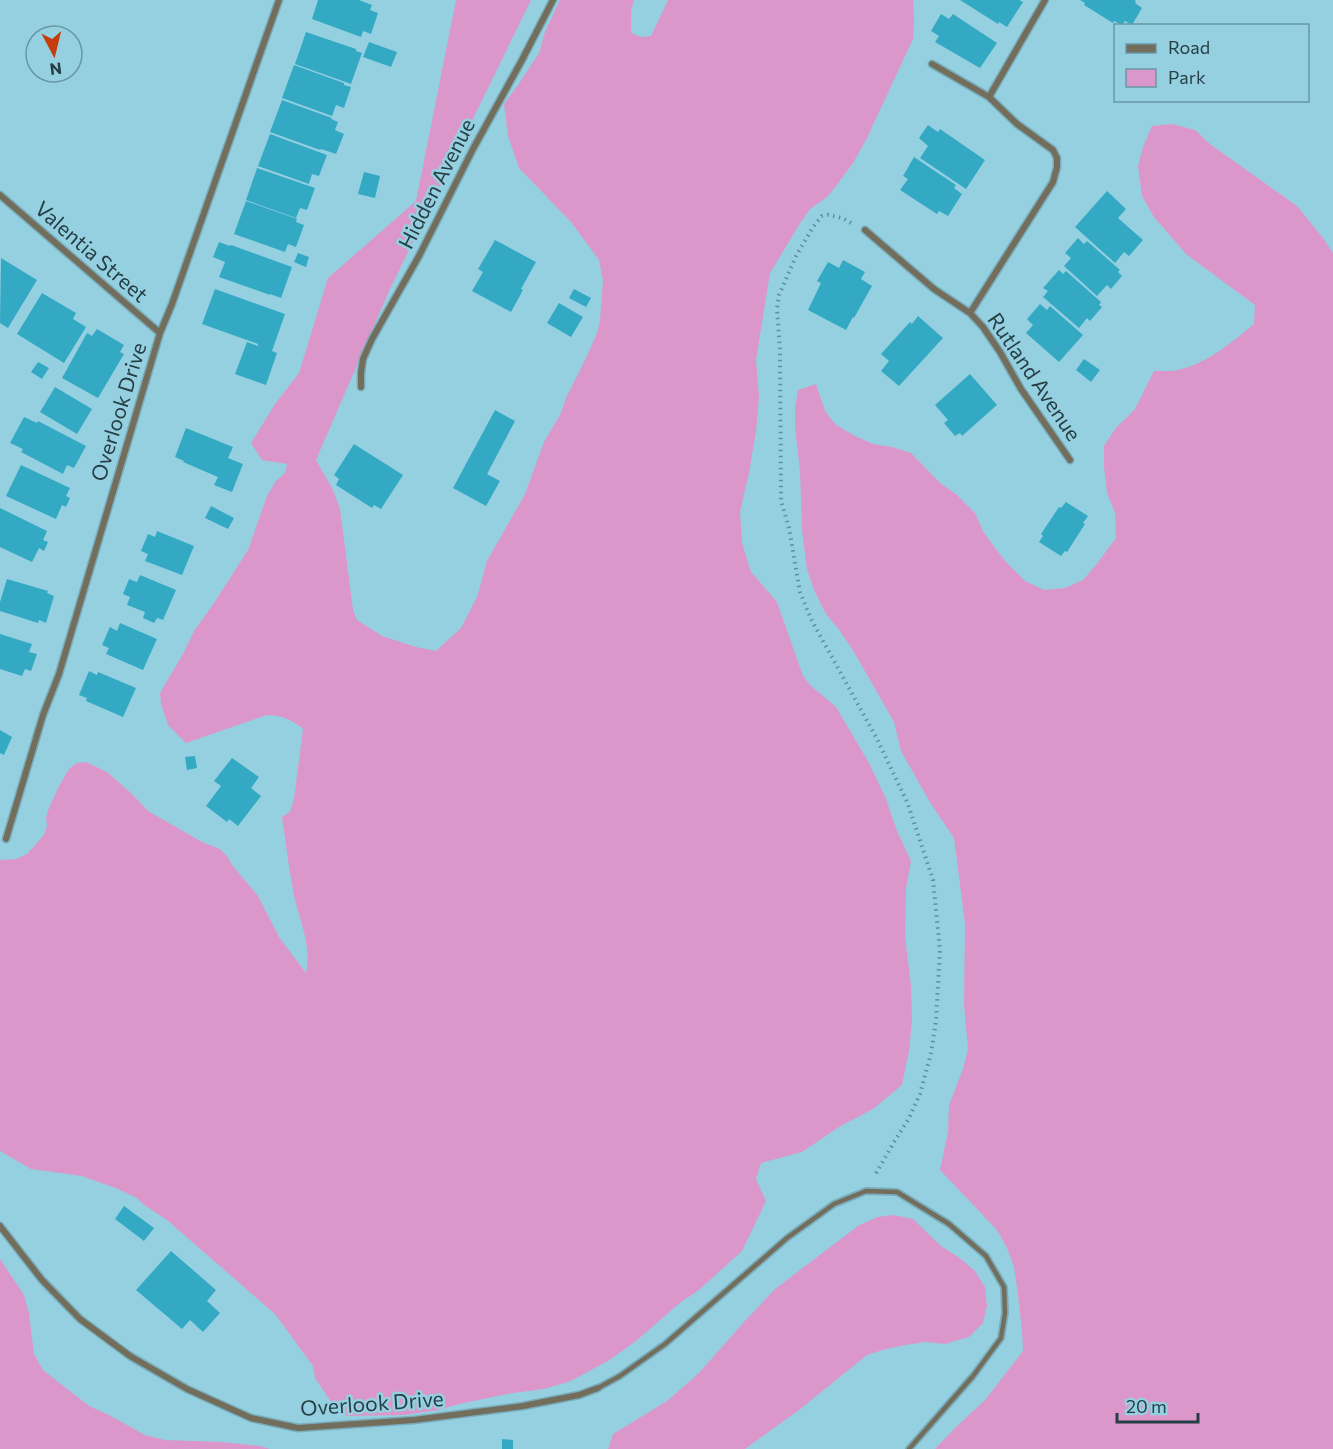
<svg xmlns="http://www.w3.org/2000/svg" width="1333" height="1449" font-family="Commissioner,sans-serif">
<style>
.green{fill:#dc97ca}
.building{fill:#34a9c4}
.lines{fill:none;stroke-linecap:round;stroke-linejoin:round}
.lane-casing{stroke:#7aadbc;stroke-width:8}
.street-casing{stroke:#7aadbc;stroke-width:9}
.path{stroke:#628e9a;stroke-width:4;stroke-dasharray:1.5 4.5;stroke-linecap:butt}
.lane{stroke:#726e5b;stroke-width:4.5}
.street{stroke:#726e5b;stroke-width:6}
.labels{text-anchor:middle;stroke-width:5;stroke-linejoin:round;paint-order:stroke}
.street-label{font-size:21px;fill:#263f45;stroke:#95d0e1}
</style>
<rect width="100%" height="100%" fill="#95d0e1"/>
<!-- green -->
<path class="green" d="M456 0H531L390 289 316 460 333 490 340 509 353 610 357 620 382 636 416 647 436 651 461 628 477 597 487 561 525 494 544 442 561 413 566 398 586 358 597 333 600 320 603 280 599 260 571 222 519 168 508 136 504 104 518 85 539 53 545 32 560 0H634L631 11V33L641 37 651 36 668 0H913L914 19 913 39 866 140 853 163 833 190 826 198 810 209 799 225 770 273 756 360 759 397 756 431 749 473 740 512 742 543 751 572 777 602 803 676 810 685 836 707 869 763 886 799 897 831 911 861 906 888 905 936 911 986 912 1020 909 1051 902 1085 873 1109 839 1127 802 1152 761 1163 756 1179 766 1201 742 1251 699 1290 681 1302 636 1341 608 1361 571 1381 544 1389 513 1393 459 1404 438 1410 404 1415 349 1416 339 1414 315 1378 313 1366 275 1314 167 1220 144 1205 137 1198 118 1189 82 1176 31 1169 0 1151V860L16 859 27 854 44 835 47 826 46 817 49 808 59 786 69 769 77 763 86 762 107 772 132 794 148 811 202 842 220 849 227 856 232 865 258 896 279 937 306 973C312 947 300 921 294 896 289 870 286 844 282 817L290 812 294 799 303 729C292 720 282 715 267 715L186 743 168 725 161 704 160 693 184 652 194 631 212 606 248 550 267 496 276 481 285 473 287 464 262 460 251 443 275 404 299 373 328 278 416 201Z
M1172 124 1195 130 1210 144 1297 206 1323 238 1333 253V1449H935L954 1429 985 1400 1023 1351 1022 1330 1017 1287 1014 1267 1007 1248 997 1230 940 1170 948 1132 949 1105 963 1069 968 1049 964 1005 965 924 954 838 931 804 901 751 894 722 854 652 840 631 826 614 814 590 807 569 802 530 800 471 795 428V409L798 390 816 384 825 411 836 425 855 436 873 444 892 447 911 453 940 483 957 495 975 513 983 531 995 548 1007 563 1025 581 1044 590 1065 588 1083 580 1096 565 1116 538 1115 513 1107 493 1104 467V446L1115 429 1135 409 1154 371C1160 371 1167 371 1173 371 1204 366 1231 343 1254 324L1255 305 1186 254 1154 217 1142 196 1138 166 1143 147 1152 126Z
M894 1215 913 1219 941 1246 961 1259 975 1271 985 1287 987 1306 983 1323 969 1337 945 1344 925 1342 906 1345 886 1349 867 1355 799 1410 745 1449H608L613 1434 667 1401 699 1373 743 1323 775 1289 858 1226 877 1217Z
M0 1259 24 1295 29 1313 34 1354 43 1370 89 1406 109 1415 145 1435 165 1440 221 1442 261 1446 270 1449H0Z"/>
<!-- building -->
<path class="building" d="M318 0H359L372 5 370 10 378 13 371 34 363 31 361 37 312 19Z
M960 0H1019L1023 2 1007 27 999 22 998 24Z
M1080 0H1134L1136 1 1135 3 1142 8 1132 25 1125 21 1122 25 1114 21 1113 23 1084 5 1085 3Z
M941 14 949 19 953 14 997 43 980 68 935 42 939 36 931 31Z
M306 32 356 49V51L362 53 351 84 295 64Z
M369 42 397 52 391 67 363 57Z
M294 65 344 83V85L351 87 344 108 336 105 332 116 282 98Z
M282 100 332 118 331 119 338 122 335 130 344 134 336 154 321 149 320 150 270 132Z
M928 125 938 132 940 129 985 160 966 189 920 158 928 146 919 138Z
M270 134 327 155 319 176 312 174 309 184 258 166Z
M914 157 956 185 954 188 962 194 948 216 939 211 937 214 900 190 908 179 903 176Z
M257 168 315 188 307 210 300 208 296 218 246 200Z
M364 172 380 176 375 198 358 194Z
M1107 191 1126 209 1118 218 1143 240 1129 256 1124 252 1115 263 1075 227Z
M246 201 297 219 296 222 304 225 296 247 288 244 285 252 234 234Z
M1078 238 1084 244 1087 241 1120 270 1118 272 1122 276 1111 289 1107 285 1097 296 1064 266 1071 258 1065 253Z
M495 240 536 262 521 289 523 290 511 312 472 291 483 272 478 269Z
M219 242 230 246 231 245 292 267 281 298 270 294V295L219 277 225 262 213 257Z
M298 253 309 257 306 267 294 262Z
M1 258 37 280 8 328 0 323Z
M843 260 865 272 861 279 872 286 854 318 853 317 846 330 808 310 821 283 817 281 828 262 839 268Z
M1059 270 1063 274 1066 271 1101 302 1099 305 1102 307 1090 321 1087 318 1079 328 1043 297 1048 291 1043 288Z
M215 289 285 314 272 351 277 353 266 385 235 374 247 342 258 346V344L202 324Z
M574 289 591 298 586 307 569 298Z
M42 293 76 313 73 319 86 327 64 363 17 334Z
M559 303 583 317 571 337 547 323Z
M1040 304 1047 310 1050 306 1083 335 1059 362 1026 333 1033 325 1027 319Z
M918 316 943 338 899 386 881 371 889 361 881 354 910 322 912 324Z
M97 329 124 345 120 352 124 354 98 398 62 378 87 333 92 336Z
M1084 359 1100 370 1091 382 1076 370Z
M38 362 49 368 42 379 31 372Z
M970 374 997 405 962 436 960 433 955 436 944 423 948 420 935 405Z
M55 387 92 409 77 434 40 412Z
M495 410 515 421 487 474 500 481 486 506 453 488Z
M24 417 37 423 38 421 86 446 74 468 67 465 63 474 21 452 23 449 10 443Z
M186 428 233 447 228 458 243 464 232 492 214 485 218 477 183 462 184 461 175 457Z
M354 444 403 475 381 509 374 505 372 508 336 485 339 479 334 475Z
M21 465 70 488 66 496 70 498 66 507 62 505 56 519 6 496Z
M1066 502 1088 516 1083 523 1085 524 1067 552 1065 551 1061 556 1039 542 1043 536 1041 534 1059 507 1061 508Z
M211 506 234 518 228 529 205 518Z
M0 508 47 531 43 540 48 542 44 551 39 548 32 562 0 547Z
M157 531 194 546 182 575 145 561 148 554 141 551 148 534 155 537Z
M140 575 176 590 163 620 157 618 154 623 143 618 145 612 127 605 130 597 123 594 129 579 137 582Z
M7 579 48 591 47 593 54 596 46 623 39 620 38 623 0 611V602Z
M120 623 157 639 143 670 106 654 109 648 102 645 110 627 117 631Z
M0 634 32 644 29 652 37 654 31 671 25 669 22 676 0 669Z
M89 671 97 675 98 672 136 688 123 717 86 701 87 698 79 695Z
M0 730 12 737 4 755 0 753Z
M195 756 197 768 187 770 185 757Z
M232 758 259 777 251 788 261 796 238 826 229 819 227 822 206 806 221 786 214 781Z
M124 1206 154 1228 144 1241 115 1219Z
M171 1251 216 1290 207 1301 220 1313 203 1332 190 1320 182 1329 136 1290Z
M502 1439 513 1440V1449H502Z"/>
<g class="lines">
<defs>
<path id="lane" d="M598 1388 620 1376 665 1344 787 1238 834 1204 866 1191 897 1192 949 1224 986 1256 1004 1287 1005 1313 1001 1338 973 1376 909 1449"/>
<path id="street" d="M932 64 989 97 1017 124 1053 150 1057 158V167L1053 182 970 313
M989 97 1045 0
M0 195 160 333
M865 230 934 289 970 313 983 327 1000 352 1021 389 1070 460
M361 387V373L363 359 372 339 419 256 473 149 522 60 553 0
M6 839 43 715 59 674 160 333 172 304 279 0
M0 1226 42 1280 80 1319 130 1356 187 1389 251 1418 298 1428 414 1420 523 1406 579 1395 598 1388"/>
</defs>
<!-- lane casing -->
<use href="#lane" class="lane-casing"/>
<!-- street casing -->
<use href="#street" class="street-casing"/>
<!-- path -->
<path class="path" d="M851 223 842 218 828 215 822 216 813 227 796 256 779 295 777 309 780 350 781 501 789 528 800 592 811 619 877 739 908 804 933 880 940 950 936 1021 931 1053 920 1094 908 1120 894 1142 875 1175"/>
<!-- lane -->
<use href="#lane" class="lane"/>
<!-- street -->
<use href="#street" class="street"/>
</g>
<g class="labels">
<!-- street labels -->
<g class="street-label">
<text transform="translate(437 184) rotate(-63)" y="7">Hidden Avenue</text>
<text transform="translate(91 252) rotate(41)" y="7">Valentia Street</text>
<text transform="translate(1034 377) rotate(56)" y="7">Rutland Avenue</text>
<text transform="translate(119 412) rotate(-73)" y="7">Overlook Drive</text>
<text transform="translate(372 1404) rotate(-4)" y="7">Overlook Drive</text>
</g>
</g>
<!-- legend -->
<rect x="1114" y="24" width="195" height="78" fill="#95d0e1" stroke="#6996a3" stroke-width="1.5"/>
<rect x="1126" y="44" width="30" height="9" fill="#726e5b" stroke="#6996a3" stroke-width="1.5"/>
<text x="1168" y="54" font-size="18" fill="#263f45">Road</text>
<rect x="1126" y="69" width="30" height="18" fill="#dc97ca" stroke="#6996a3" stroke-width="1.5"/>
<text x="1168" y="84" font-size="18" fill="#263f45">Park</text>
<!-- north arrow -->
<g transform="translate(54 54) rotate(173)"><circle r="28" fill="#95d0e1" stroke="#6996a3" stroke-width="1.5"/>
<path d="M0-4.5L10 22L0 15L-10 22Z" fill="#c53d0c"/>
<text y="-9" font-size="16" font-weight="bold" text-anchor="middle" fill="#263f45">N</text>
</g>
<!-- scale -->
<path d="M1117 1413v9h81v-9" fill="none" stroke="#263f45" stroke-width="3"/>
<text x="1126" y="1413" font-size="18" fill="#263f45" stroke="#95d0e1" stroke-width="4.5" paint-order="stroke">20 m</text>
</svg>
